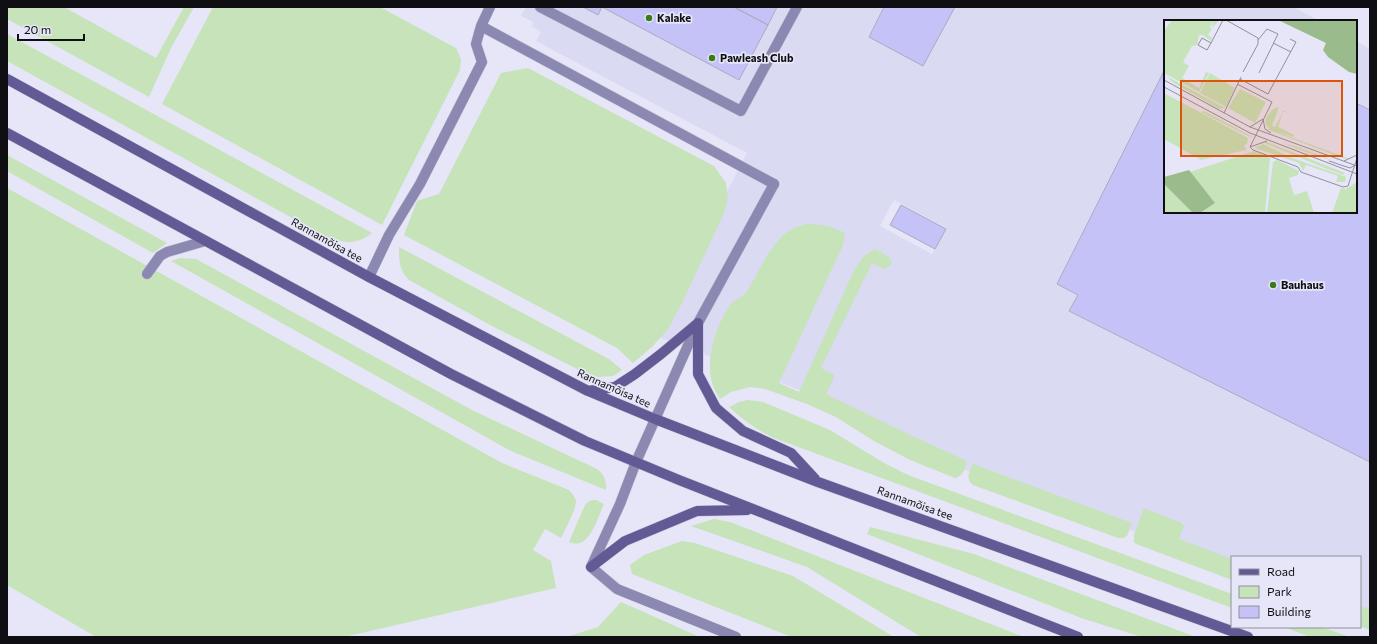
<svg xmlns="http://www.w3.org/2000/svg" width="1377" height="644" font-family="Commissioner,sans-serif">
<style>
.built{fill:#dbdaf3;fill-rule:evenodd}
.green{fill:#c6e3ba}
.building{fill:#c5c2f8;stroke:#ababbc}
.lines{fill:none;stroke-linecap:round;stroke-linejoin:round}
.lane-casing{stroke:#c3c3d3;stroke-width:11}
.street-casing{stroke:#c3c3d3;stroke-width:11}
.secondary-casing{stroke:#c3c3d3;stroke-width:11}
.lane{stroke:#8b88b1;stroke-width:10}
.street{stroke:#8b88b1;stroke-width:10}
.secondary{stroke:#615a95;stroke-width:10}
.poi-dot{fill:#3c7a16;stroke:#e6e6f8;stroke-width:1.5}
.labels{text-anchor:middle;stroke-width:3.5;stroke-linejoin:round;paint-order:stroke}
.poi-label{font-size:11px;font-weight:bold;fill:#0e0e13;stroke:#e6e6f8;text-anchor:start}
.street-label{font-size:11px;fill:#0e0e13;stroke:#e6e6f8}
.inset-road{fill:none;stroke:#90909c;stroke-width:1}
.view{fill:#dd550c;fill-opacity:0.15;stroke:#dd550c;stroke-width:2}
.inset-edge{fill:none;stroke:#0e0e13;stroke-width:2}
</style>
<rect width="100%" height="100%" fill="#e6e6f8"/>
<!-- built -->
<path class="built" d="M526 7H1294L1319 21H1165V212H1356V41L1370 49V617L1360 613V557H1232V567L948 464 808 393 653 335 747 153 536 41 541 32 532 26 533 22 521 16ZM894 200 946 228 932 254 880 226Z"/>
<!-- green -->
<path class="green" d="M7 7H64L156 58 184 7H194L171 48 149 97 7 19Z
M213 7H380L456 48 461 59 460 70 382 225 162 104Z
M7 34 372 233C355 246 344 243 325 236L7 61Z
M528 68 714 166 726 183 728 198 723 216 681 305 668 329 652 347 633 363 617 348 404 235 417 201 439 194 501 73Z
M7 155 167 243 153 253 7 171Z
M7 188 502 463 569 490C572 493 575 497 576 501 576 510 565 529 561 538L545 529 533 550 551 561 556 588 344 637H96L7 585Z
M806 224C821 224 831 226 845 233L843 245 779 383 799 392 854 270 864 256 875 249 889 257 892 263 890 266 883 269 872 263 821 368 834 375V378L826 394 904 432 967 461C965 468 964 476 955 478L910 460 874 441 836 417 807 404 765 389 750 387 731 392 720 399C718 395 715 392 714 388 703 364 716 324 731 304 735 299 744 297 747 291 759 272 773 237 794 228 798 226 802 225 806 224Z
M399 247 609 359 622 370 613 376 598 377 581 371 492 326 409 280C399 270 399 261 399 247Z
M180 258 196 259 472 410 597 469C605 475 606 480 606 490L511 451 171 261Z
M748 400 763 402 830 430 884 463 908 475 1232 594V608L774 438C757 430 743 420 729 407L739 402Z
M973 464 1132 523 1127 536 1124 538H1118L973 485C965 479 969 472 973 464Z
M593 500H596L604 504C597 518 590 551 569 542L585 505 588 502Z
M1144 508 1182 523 1184 526 1179 539 1232 559V580L1136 544 1134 542V535Z
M714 519 730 522 1024 637H921L807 567 691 526Z
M870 527 974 554 1196 637H1142L1084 619 867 534Z
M682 541 695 543 793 576 894 637H792L632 574 630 565 644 555Z
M621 602 700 637H566L598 627Z
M1360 606 1370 609V630L1360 626Z
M1284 627H1321L1350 637H1310Z"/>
<!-- building -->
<path class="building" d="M583 7H734L768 25 739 80 602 7 598 15Z
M734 7H777L768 25Z
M884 7H955L923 66 869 37Z
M1165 69V212H1356V103L1370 110V462L1069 311 1078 295 1057 284Z
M901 205 946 229 935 249 890 225Z"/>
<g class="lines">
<defs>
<path id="lane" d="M540 7 741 111 797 7
M481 26 774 184
M369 277 389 235 420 184 482 62 476 44 481 26 490 7
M636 462 620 504 591 567 617 589 736 637"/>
<path id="street" d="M147 274 160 256 167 252 205 241
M636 462 698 323 774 184"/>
<path id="secondary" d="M7 79 369 277 588 391 655 419 818 482 1248 637
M7 133 451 374 585 441 679 480 1078 637
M698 323V374L716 408 743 431 791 453 815 479
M588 391 615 387 635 374 661 354 698 323
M591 567 625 541 697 511 747 510"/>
</defs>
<!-- lane casing -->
<use href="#lane" class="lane-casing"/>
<!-- street casing -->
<use href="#street" class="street-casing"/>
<!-- secondary casing -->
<use href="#secondary" class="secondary-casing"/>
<!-- lane -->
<use href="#lane" class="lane"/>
<!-- street -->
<use href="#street" class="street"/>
<!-- secondary -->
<use href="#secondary" class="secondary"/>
</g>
<!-- markers -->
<g class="poi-dot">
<circle cx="649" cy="18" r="4"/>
<circle cx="712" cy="58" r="4"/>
<circle cx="1273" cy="285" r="4"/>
</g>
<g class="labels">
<!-- poi labels -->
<g class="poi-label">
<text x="657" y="22">Kalake</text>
<text x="720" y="62">Pawleash Club</text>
<text x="1281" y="289">Bauhaus</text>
</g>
<!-- street labels -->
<g class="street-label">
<text transform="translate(327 240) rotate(29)" y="4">Rannamõisa tee</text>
<text transform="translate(614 388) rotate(24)" y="4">Rannamõisa tee</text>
<text transform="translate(915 503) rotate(20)" y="4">Rannamõisa tee</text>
</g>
</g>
<!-- overview -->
<g transform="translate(1164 20)">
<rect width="193" height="193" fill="#e6e6f8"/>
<path d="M8 0H52L54 2 48 8 49 1 46 7 48 9 44 15 48 18 47 21 39 15H35L33 25 28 26 19 42 25 46 18 58 35 68 42 52 45 53 35 72 0 53V11ZM46 53 71 68 62 87 36 73ZM4 57 61 88 55 89 8 62ZM76 69 102 82 91 103 64 88ZM0 73 84 118 83 124 80 125 82 130 37 140 0 119ZM115 87 108 106 111 107 120 90 122 92H119L114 107 130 115 129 117 103 107 101 101 103 96 109 89ZM40 91 87 116 88 118 37 92ZM107 108 124 116 186 139H181L103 109ZM98 122H103L181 153 179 155 163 149ZM119 123 131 126 173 142 144 133ZM99 124 128 138 182 157 181 162H172L174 156 142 145 139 151 135 143 91 128ZM90 131 106 138 101 193H36L51 183 26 152ZM113 140 135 151 134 155 125 158 129 172 131 175 143 171 150 193H103L109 142ZM193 162V193H168L177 168 182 169ZM0 164 29 193H0Z" fill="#c6e3ba"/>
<path d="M114 0H193V54L185 52 164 37 159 30 162 23ZM25 150 51 183 36 193H29L0 164V157Z" fill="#9abb8c"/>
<path class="inset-road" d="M62 0 94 18V24L79 52M94 20 103 9 114 14 95 53M47 23 38 18 34 25 43 30 47 23 59 0M109 23 127 32M76 59 104 74 132 22 126 19M0 60 86 107 193 146M73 64 108 82 86 127 89 130 134 147 137 152 179 167 184 166 193 138M0 67 86 113 193 154M60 93 77 57M99 99 101 109 107 113M86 107 99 99M86 127 103 121M165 141 186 148 191 145M180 141 193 135"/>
<path class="view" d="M17 61H178V136H17Z"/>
<rect width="193" height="193" class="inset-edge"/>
</g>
<!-- border -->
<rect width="1377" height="644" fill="none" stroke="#0e0e13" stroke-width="16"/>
<!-- legend -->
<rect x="1231" y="556" width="130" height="72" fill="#e6e6f8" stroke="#90909c"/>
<rect x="1239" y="569" width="20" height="6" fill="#615a95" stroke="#90909c"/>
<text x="1267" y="576" font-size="12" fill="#0e0e13">Road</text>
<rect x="1239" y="586" width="20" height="12" fill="#c6e3ba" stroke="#90909c"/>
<text x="1267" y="596" font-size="12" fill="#0e0e13">Park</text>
<rect x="1239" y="606" width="20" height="12" fill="#c5c2f8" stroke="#90909c"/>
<text x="1267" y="616" font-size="12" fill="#0e0e13">Building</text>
<!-- scale -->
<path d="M18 34v6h66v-6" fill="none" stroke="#0e0e13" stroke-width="2"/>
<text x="24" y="34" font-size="12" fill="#0e0e13" stroke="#e6e6f8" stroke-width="3" paint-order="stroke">20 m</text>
</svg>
